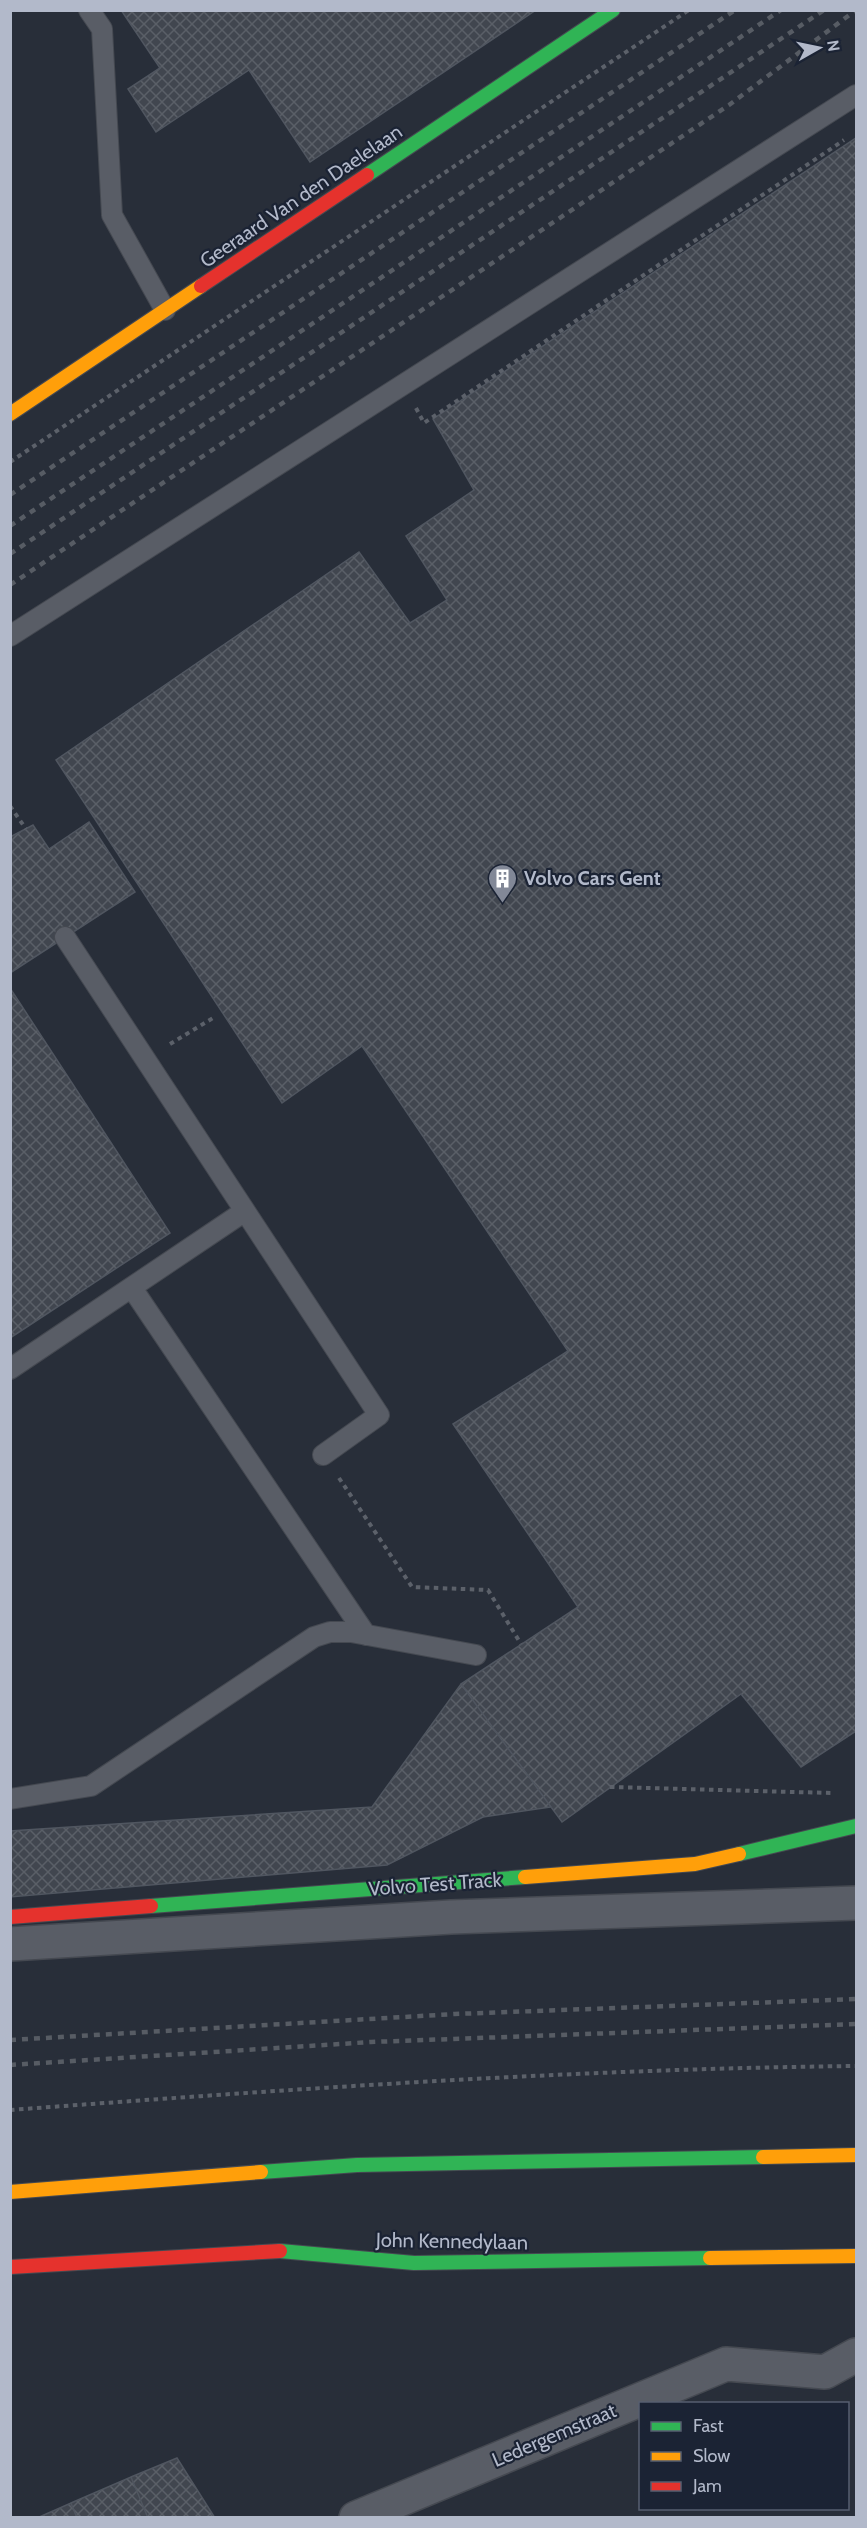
<svg xmlns="http://www.w3.org/2000/svg" width="867" height="2528" font-family="Cabin,sans-serif">
<style>
.building{fill:url(#building-cross-hatch);stroke:#505660;stroke-width:1.5}
.lines{fill:none;stroke-linecap:round;stroke-linejoin:round}
.lane-casing{stroke:#454951;stroke-width:22}
.street-casing{stroke:#454951;stroke-width:36}
.fast-casing{stroke:#454951;stroke-width:16}
.slow-casing{stroke:#454951;stroke-width:16}
.jam-casing{stroke:#454951;stroke-width:16}
.path{stroke:#5c616a;stroke-width:4;stroke-dasharray:4.5 4.5;stroke-linecap:butt}
.lane{stroke:#595d66;stroke-width:20}
.street{stroke:#595d66;stroke-width:33}
.fast{stroke:#30b455;stroke-width:14}
.slow{stroke:#ff9f0a;stroke-width:14}
.jam{stroke:#e5322d;stroke-width:14}
.rail{stroke:#575c64;stroke-width:4.5;stroke-dasharray:6 6;stroke-linecap:butt}
.labels{text-anchor:middle;stroke-width:4.5;stroke-linejoin:round;paint-order:stroke}
.street-label{font-size:20px;fill:#b2b9ca;stroke:#1b2334}
.poi-label{font-size:20px;font-weight:bold;fill:#b2b9ca;stroke:#1b2334;text-anchor:start}
</style>
<defs>
<pattern id="building-cross-hatch" width="8" height="8" patternUnits="userSpaceOnUse" patternTransform="scale(1.5)"><rect width="8" height="8" fill="#41464f"/><path d="M0 0l8 8M0 8l8-8" fill="none" stroke="#5a5f67"/></pattern>
</defs>
<rect width="100%" height="100%" fill="#282e39"/>
<!-- building -->
<path class="building" d="M121 10H536L310 162 249 70 156 132 128 89 160 68Z
M856 138V1731L801 1767 741 1694 562 1822 461 1684 578 1607 453 1424 568 1351 362 1046 282 1103 56 760 359 552 410 623 447 600 406 536 474 490 433 419Z
M89 822 135 892 10 973V837L33 825 49 849Z
M10 988 170 1233 10 1338Z
M461 1684 551 1807 483 1817 387 1865 10 1897V1831L372 1807Z
M177 2458 215 2518H148L131 2477Z
M131 2477 148 2518H77L71 2503Z
M71 2503 77 2518H37Z"/>
<g class="lines">
<defs>
<path id="lane" d="M89 10 102 29 112 215 165 310
M10 636 856 95
M65 937 379 1415 323 1455
M132 1288 366 1635
M10 1369 245 1211
M10 1799 91 1786 314 1637 330 1632H351L476 1655"/>
<path id="street" d="M10 1944 451 1917 856 1903
M356 2518 726 2364 825 2372 856 2355"/>
<path id="fast" d="M367 175 613 10
M739 1854 856 1826
M151 1906 525 1877
M261 2172 357 2165 763 2157
M280 2251 414 2263 710 2258"/>
<path id="slow" d="M10 414 201 286
M525 1877 695 1864 739 1854
M763 2157 856 2155
M10 2192 261 2172
M710 2258 856 2256"/>
<path id="jam" d="M201 286 367 175
M10 1917 151 1906
M10 2267 280 2251"/>
</defs>
<!-- lane casing -->
<use href="#lane" class="lane-casing"/>
<!-- street casing -->
<use href="#street" class="street-casing"/>
<!-- fast casing -->
<use href="#fast" class="fast-casing"/>
<!-- slow casing -->
<use href="#slow" class="slow-casing"/>
<!-- jam casing -->
<use href="#jam" class="jam-casing"/>
<!-- path -->
<path class="path" d="M416 408 424 423 844 140
M10 462 689 10
M10 806 26 829
M170 1044 213 1018
M339 1478 412 1587 488 1590 521 1644
M610 1787 831 1793
M10 2110C292 2089 574 2069 856 2066"/>
<!-- lane -->
<use href="#lane" class="lane"/>
<!-- street -->
<use href="#street" class="street"/>
<!-- fast -->
<use href="#fast" class="fast"/>
<!-- slow -->
<use href="#slow" class="slow"/>
<!-- jam -->
<use href="#jam" class="jam"/>
<!-- rail -->
<path class="rail" d="M10 495 735 10
M10 526 781 10
M10 554 824 10
M10 585 729 105 856 10
M10 2040 455 2014 856 1999
M10 2065 371 2042 856 2024"/>
</g>
<!-- icons -->
<defs>
<symbol id="building-pin" viewBox="-11 -11 22 30"><path d="M0 17L-7.5 6A9.5 9.5 0 1 1 7.5 6Z" fill="#828897" stroke="#1b2334"/><path d="M-4-6H4V6H1V3H-1V6H-4ZM-2.5-4.3h1.7v1.8h-1.7ZM.8-4.3h1.7v1.8H.8ZM-2.5-1h1.7V.8h-1.7ZM.8-1h1.7V.8H.8Z" fill="#fff"/></symbol>
</defs>
<g fill-rule="evenodd">
<use href="#building-pin" x="486" y="862" width="33" height="45"/>
</g>
<g class="labels">
<!-- street labels -->
<g class="street-label">
<text transform="translate(301 196) rotate(-34)" y="7">Geeraard Van den Daelelaan</text>
<text transform="translate(435 1884) rotate(-4)" y="7">Volvo Test Track</text>
<text transform="translate(452 2241) rotate(1)" y="7">John Kennedylaan</text>
<text transform="translate(554 2435) rotate(-23)" y="7">Ledergemstraat</text>
</g>
<!-- poi labels -->
<g class="poi-label">
<text x="524" y="885">Volvo Cars Gent</text>
</g>
</g>
<!-- border -->
<rect width="867" height="2528" fill="none" stroke="#b2b9ca" stroke-width="24"/>
<!-- legend -->
<rect x="639" y="2402" width="210" height="108" fill="#1b2334" stroke="#575f70" stroke-width="1.5"/>
<rect x="651" y="2422" width="30" height="9" fill="#30b455" stroke="#575f70" stroke-width="1.5"/>
<text x="693" y="2432" font-size="18" fill="#b2b9ca">Fast</text>
<rect x="651" y="2452" width="30" height="9" fill="#ff9f0a" stroke="#575f70" stroke-width="1.5"/>
<text x="693" y="2462" font-size="18" fill="#b2b9ca">Slow</text>
<rect x="651" y="2482" width="30" height="9" fill="#e5322d" stroke="#575f70" stroke-width="1.5"/>
<text x="693" y="2492" font-size="18" fill="#b2b9ca">Jam</text>
<!-- north arrow -->
<g transform="translate(819 48) rotate(81)" stroke="#1b2334" stroke-width="4.5" paint-order="stroke">
<path d="M0-4.5L10 22L0 15L-10 22Z" fill="#b2b9ca"/>
<text y="-9" font-size="16" font-weight="bold" text-anchor="middle" fill="#b2b9ca">N</text>
</g>
</svg>
